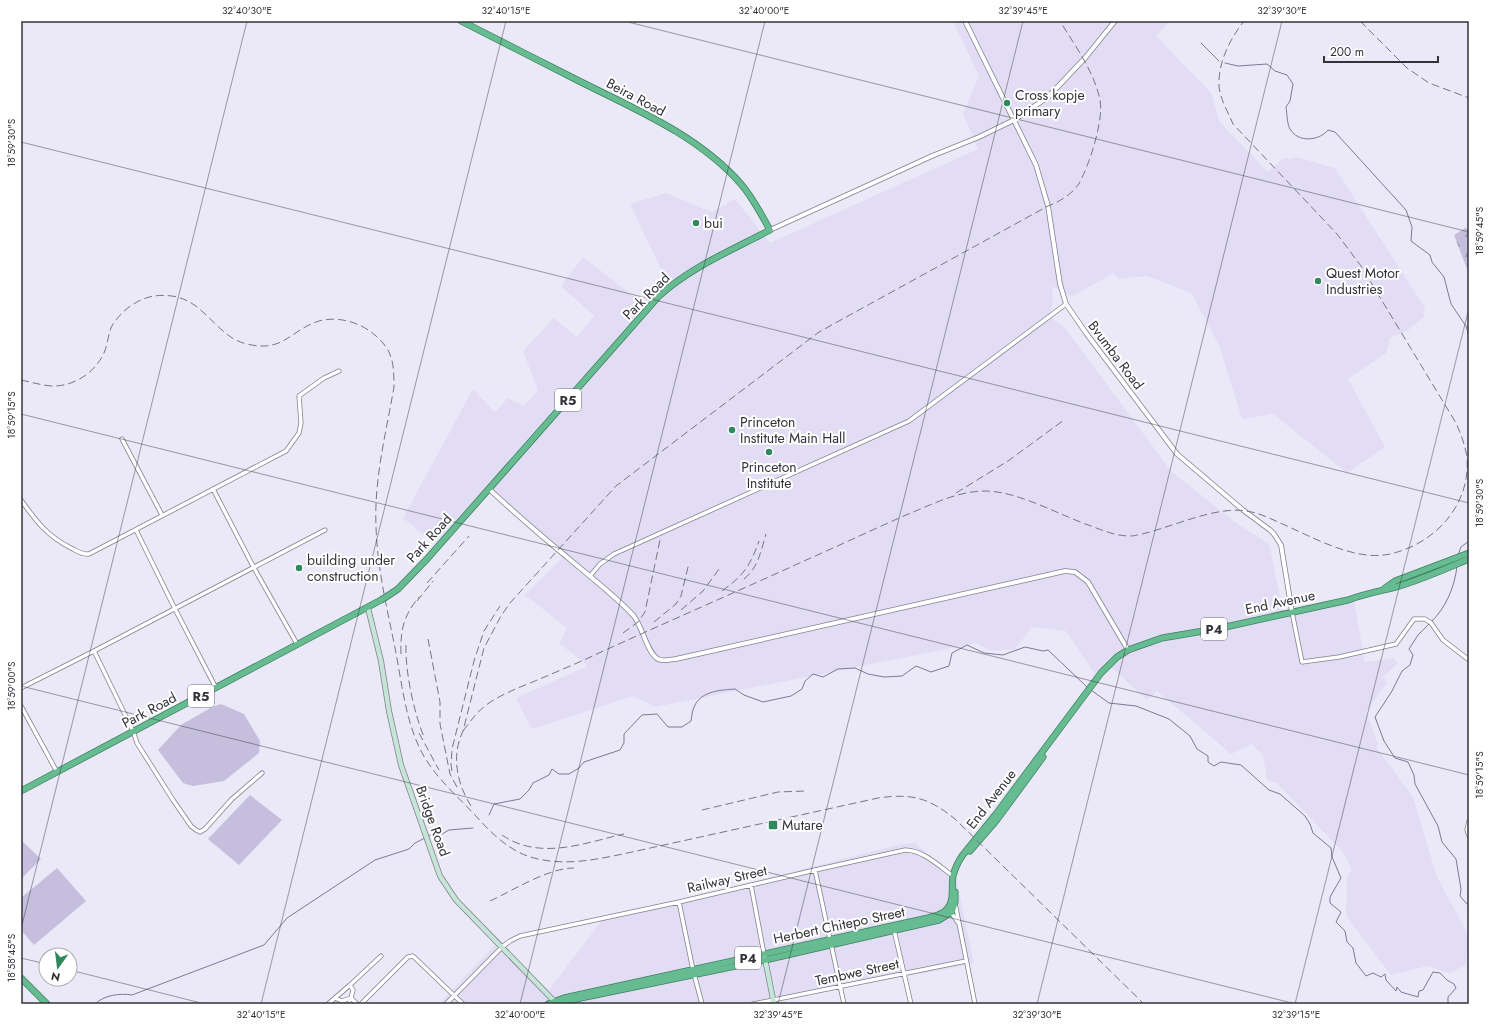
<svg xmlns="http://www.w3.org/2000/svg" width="1490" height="1025" font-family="Jost,sans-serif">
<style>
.built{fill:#e2ddf5}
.forest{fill:url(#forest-firs)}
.pitch{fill:#c5bfdd}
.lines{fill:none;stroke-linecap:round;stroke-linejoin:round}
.stream{stroke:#7f7996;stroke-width:1}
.minor-casing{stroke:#827f8e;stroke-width:5}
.tertiary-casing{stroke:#827f8e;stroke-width:5.5}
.secondary-casing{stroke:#827f8e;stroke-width:6}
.trunk-casing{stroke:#3b8060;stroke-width:7}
.minor{stroke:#fff;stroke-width:3.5}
.tertiary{stroke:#fff;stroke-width:4}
.secondary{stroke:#c5e6d6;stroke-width:4.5}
.trunk{stroke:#66bb90;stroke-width:5.5}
.rail{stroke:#77767f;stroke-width:1;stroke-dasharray:8 4;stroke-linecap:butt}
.trunk-bridge-casing{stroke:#3b8060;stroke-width:7;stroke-linecap:butt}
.trunk-bridge{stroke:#66bb90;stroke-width:5.5}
.ticks{fill:none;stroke:#333238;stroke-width:1;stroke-opacity:0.45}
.poi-dot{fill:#31885d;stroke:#fff;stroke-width:1.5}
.labels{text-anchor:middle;stroke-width:4;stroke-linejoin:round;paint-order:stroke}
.shield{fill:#fff;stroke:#707074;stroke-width:1}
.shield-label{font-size:13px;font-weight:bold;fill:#333238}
.poi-label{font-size:14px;fill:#333238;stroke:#fff;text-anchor:start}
.street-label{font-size:14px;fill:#333238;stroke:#fff}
.neatline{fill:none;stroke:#333238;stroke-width:1.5}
.ticks-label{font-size:10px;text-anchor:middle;fill:#333238}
</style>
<defs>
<pattern id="forest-firs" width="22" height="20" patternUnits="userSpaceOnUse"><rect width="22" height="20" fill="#c5bfdd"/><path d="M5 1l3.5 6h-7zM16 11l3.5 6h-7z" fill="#a19cb4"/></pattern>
</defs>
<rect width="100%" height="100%" fill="#ebe8f8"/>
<!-- built -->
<path class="built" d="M953 21H1170L1156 36 1212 94 1219 121 1268 172 1284 158 1291 159 1296 157 1335 168 1425 308 1424 317 1408 330 1390 338 1386 353 1348 379 1385 447 1347 473 1273 414 1242 419 1219 345 1191 293 1147 276 1119 279 1114 273 1071 297 1052 286 1053 302 1050 316 1065 328 1171 471 1235 522 1269 544 1283 612 1354 601 1365 662 1393 658 1398 663 1383 677 1387 683 1366 712 1378 744 1376 747 1413 797 1437 877 1469 936 1466 965 1449 973 1427 966 1391 975 1346 916 1347 876 1352 870 1342 851 1277 783 1267 780 1263 755 1252 744 1231 754 1157 691 1147 700 1108 664 1095 674 1066 631 1032 627 1015 649 991 651 976 643 655 707 633 696 532 729 516 698 588 666 559 643 567 628 525 595 564 556 487 489 435 544 403 518 473 389 495 412 508 398 524 406 538 390 523 351 554 318 577 337 594 316 561 286 583 257 642 303 664 275 630 204 666 193 712 212 735 199 770 243 978 149 963 114 979 76Z
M915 843 956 878 974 964 770 1001 771 1004H439L498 942 549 990 602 920 898 845Z"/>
<!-- forest -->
<path class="forest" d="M1465 228 1469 229V274L1454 235Z"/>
<!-- pitch -->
<path class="pitch" d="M221 704 244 714 260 741 259 753 224 781 193 786 183 783 158 750 181 725 212 707Z
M250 795 282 820 239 865 208 839Z
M21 840 41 859 21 879Z
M57 868 86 901 34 945 21 930V898Z"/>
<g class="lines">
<!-- stream -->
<path class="stream" d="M1201 43 1219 61
M1225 63 1238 66 1267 64 1275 71 1287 75 1293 84 1290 101 1286 107C1287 113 1287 124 1290 129 1298 143 1319 141 1328 130L1335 132 1406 210 1412 227 1411 241 1430 255 1432 262 1444 277 1451 304 1466 326 1469 336
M1458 555 1461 547 1469 541
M1431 622C1446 608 1455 586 1457 566
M1429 624 1418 635 1409 649 1413 655 1410 665 1402 671 1392 691 1375 717 1384 741 1395 758 1408 762 1414 775 1415 784 1438 826 1442 842 1456 859 1461 889 1460 896 1466 903 1469 905
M1091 690 1109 703 1136 706 1169 719 1190 736 1197 749 1208 756V762L1214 766 1221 762 1241 765 1269 790 1280 794 1305 816 1310 824 1313 833 1331 848 1332 857 1341 878 1330 897V903L1341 912 1336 922 1345 931 1347 942 1353 948 1356 963 1366 976 1373 973 1381 977 1385 974 1386 980 1396 991 1397 987 1401 992 1418 997 1419 991 1423 990 1433 972 1440 973 1447 980 1454 984 1456 988 1448 997V1004
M489 815 494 804 520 799 529 790 533 783 549 775 552 769 559 774H569L579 768 584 762 620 750 624 743V734L642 715 657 714 668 727H682L691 721C692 716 692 710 695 705 702 691 721 690 735 689L744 695 763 702 791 696 802 689 805 681 813 674 823 677 838 669 855 668 868 674 884 677 902 676 916 666 931 672 949 666 952 653 967 645 984 653 1003 655 1025 647 1043 651 1048 650 1087 687
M428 836 430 835 437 837 449 830 473 828
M95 1004C104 995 120 993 132 995L264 945 287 918 375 860 409 849 415 843 425 838
M1468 1004 1469 1000"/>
<defs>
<path id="minor" d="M122 439 162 515
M213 489 254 568 297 644
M21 500C36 521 47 536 71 548 77 551 82 555 89 554L286 451 299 433 301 423 299 396 324 378 339 371
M136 530 175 609 216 688
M590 576 600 564 614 554 909 421 1066 304
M1292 612 1302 662 1339 657 1396 644 1414 619H1425L1431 623 1443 640 1469 660
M94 651 133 731 137 743 173 800 191 826 196 830 200 832 205 829 232 799 262 773
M21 688 94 651 325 530
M21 706 57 772
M1469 821 1467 830 1469 836
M815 870 844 1004
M751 885 764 954
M679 902 693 970 702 1004
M955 903 975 1004
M950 911 959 924
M894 930 911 1004
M335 998 342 1001 351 998 353 990 350 985
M351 998 357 1004
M328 1004 350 985 381 956
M361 1004 408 957 413 956 463 1004
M446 1004 502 947 510 941 520 936 679 902 815 870 905 850C923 850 939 866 953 876
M753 1004 966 961"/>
<path id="tertiary" d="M965 21 1036 165 1048 206 1060 284 1066 304 1086 333 1177 454 1243 510 1270 530 1274 534 1281 545 1292 612
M770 230 932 156 979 137 1014 120 1048 97 1085 58 1115 21
M489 489C514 512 540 535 567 557 589 576 612 593 633 615 642 625 647 653 658 659 663 662 671 659 676 659L1065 571 1075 572 1088 582 1128 650"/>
<path id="secondary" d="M368 608 381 661 389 711 401 765 440 876 456 900 554 1001
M764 954 774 1004"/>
<path id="trunk" d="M1385 588 1395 581 1469 553
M386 597 398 589 427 559 659 296C691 267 732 250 770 230 761 214 753 198 741 184 699 136 637 110 581 82 541 62 501 41 461 21
M21 791 381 600
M970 851 996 821 1043 757
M21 978 47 1004
M548 1004 564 998 928 918C934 916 943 915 947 909 955 901 951 886 953 876 955 868 958 862 962 856L996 814 1101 673 1117 657 1128 650 1162 638 1221 628 1348 600C1364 594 1380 591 1396 587 1421 580 1445 569 1469 559
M560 1004 571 1000 765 960 939 920 952 912 955 902V892"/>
</defs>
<!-- minor casing -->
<use href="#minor" class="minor-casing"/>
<!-- tertiary casing -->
<use href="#tertiary" class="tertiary-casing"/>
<!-- secondary casing -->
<use href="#secondary" class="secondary-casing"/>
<!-- trunk casing -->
<use href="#trunk" class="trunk-casing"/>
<!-- minor -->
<use href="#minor" class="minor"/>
<!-- tertiary -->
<use href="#tertiary" class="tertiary"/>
<!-- secondary -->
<use href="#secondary" class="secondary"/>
<!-- trunk -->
<use href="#trunk" class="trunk"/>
<!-- rail -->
<path class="rail" d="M1360 21 1407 68 1429 83 1469 98
M21 380C31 382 40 385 51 386 73 387 95 373 104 353 108 344 108 332 113 324 121 312 132 303 146 298 155 295 163 295 172 296 206 301 216 337 247 344 284 353 290 330 319 321 345 314 376 328 389 352 394 363 394 375 394 387 386 433 374 479 376 526 377 567 387 608 395 648 402 683 405 719 421 751 434 776 456 795 475 815 491 833 510 852 534 858 564 866 594 860 623 854L878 798C912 793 929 798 955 819L1144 1004
M956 493 1008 461 1064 420
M744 579C758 568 761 551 766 534
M427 583 469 536
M722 591C744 575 750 566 759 541
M417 601 433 581
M681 610 703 591 719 569
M654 622 676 604 681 596 689 563
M623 633 638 622 645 612 660 540
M428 639 440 702V724L450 774 458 789
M406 645C405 671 414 713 424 737
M401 654C400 630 404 615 419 597
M463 731C472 719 479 709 492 701 505 693 520 687 535 681 556 672 578 663 599 653 667 622 736 592 804 561 838 546 872 530 906 515 931 505 957 491 985 491 1018 491 1059 515 1091 526 1104 531 1116 536 1130 536 1135 536 1137 535 1142 534 1172 527 1216 506 1245 511 1257 512 1267 517 1278 522 1311 536 1354 562 1390 554 1435 544 1471 505 1467 457 1465 445 1461 434 1456 423L1361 266 1337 234 1233 124C1228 112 1220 99 1219 86 1218 62 1230 39 1244 21
M419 733 439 770
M452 771 451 765 452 749 474 661 484 631 500 606
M471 806C457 784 451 756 463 731L484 648 501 616 510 603 616 486 819 332 1048 206C1059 202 1072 194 1078 185 1089 167 1104 120 1100 100 1094 71 1075 46 1060 21
M702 810 778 792 806 791
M502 835C540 861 584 843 624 834
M490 901C514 890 548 868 574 868"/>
<defs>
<path id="trunk-bridge" d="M381 600 386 597"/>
</defs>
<!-- trunk-bridge casing -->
<use href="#trunk-bridge" class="trunk-bridge-casing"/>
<!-- trunk-bridge -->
<use href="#trunk-bridge" class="trunk-bridge"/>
</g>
<!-- ticks -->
<path class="ticks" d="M624 21 1469 232M21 142 1469 503M21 414 1469 775M21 686 1296 1004M21 929 247 21M21 958 46 964M70 970 205 1004M261 1004 506 21M520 1004 765 21M778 1004 1023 21M1037 1004 1282 21M1295 1004 1469 308"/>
<!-- markers -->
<g class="poi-dot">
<circle cx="1007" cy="103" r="4"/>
<circle cx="696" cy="223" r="4"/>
<circle cx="1318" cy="281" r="4"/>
<circle cx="732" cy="430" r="4"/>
<circle cx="769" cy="452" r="4"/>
<circle cx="299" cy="568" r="4"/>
<rect x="768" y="820" width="10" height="10" rx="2"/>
</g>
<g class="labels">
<!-- shield labels -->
<g class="shield">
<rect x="555" y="389" width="26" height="22" rx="3"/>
<rect x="1201" y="618" width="26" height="22" rx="3"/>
<rect x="188" y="685" width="26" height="22" rx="3"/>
<rect x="735" y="947" width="26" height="22" rx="3"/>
</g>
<g class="shield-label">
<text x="568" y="405">R5</text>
<text x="1214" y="634">P4</text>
<text x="201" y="701">R5</text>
<text x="748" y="963">P4</text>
</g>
<!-- poi labels -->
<g class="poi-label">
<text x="1015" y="100">Cross kopje<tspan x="1015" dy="16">primary</tspan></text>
<text x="704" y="228">bui</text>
<text x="1326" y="278">Quest Motor<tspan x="1326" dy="16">Industries</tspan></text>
<text x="740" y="427">Princeton<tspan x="740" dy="16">Institute Main Hall</tspan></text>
<text x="769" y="472" text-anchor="middle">Princeton<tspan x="769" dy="16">Institute</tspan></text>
<text x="307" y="565">building under<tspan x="307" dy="16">construction</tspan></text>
<text x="782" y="830">Mutare</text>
</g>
<!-- street labels -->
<g class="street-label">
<text transform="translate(636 97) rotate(28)" y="5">Beira Road</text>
<text transform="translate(646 296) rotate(-45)" y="5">Park Road</text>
<text transform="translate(1116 355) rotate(53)" y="5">Bvumba Road</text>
<text transform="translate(429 538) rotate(-48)" y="5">Park Road</text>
<text transform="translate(1280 602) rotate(-12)" y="5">End Avenue</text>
<text transform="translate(149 710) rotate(-28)" y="5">Park Road</text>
<text transform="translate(991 799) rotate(-52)" y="5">End Avenue</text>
<text transform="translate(433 821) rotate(70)" y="5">Bridge Road</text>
<text transform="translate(727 879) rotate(-13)" y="5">Railway Street</text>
<text transform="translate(839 925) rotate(-12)" y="5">Herbert Chitepo Street</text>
<text transform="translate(857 972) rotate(-12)" y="5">Tembwe Street</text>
</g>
</g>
<!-- border -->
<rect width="1490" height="1025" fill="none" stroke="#ffffff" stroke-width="44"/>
<!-- north arrow -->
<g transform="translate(58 967) rotate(194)"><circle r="19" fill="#ffffff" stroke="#adadaf"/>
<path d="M0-3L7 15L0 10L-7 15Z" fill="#31885d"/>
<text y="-6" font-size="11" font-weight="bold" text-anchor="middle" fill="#333238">N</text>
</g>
<!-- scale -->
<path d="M1324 56v6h114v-6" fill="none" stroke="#333238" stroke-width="2"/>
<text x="1330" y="56" font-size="12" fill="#333238" stroke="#ffffff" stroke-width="3" paint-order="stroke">200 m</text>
<rect x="22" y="22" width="1446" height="981" class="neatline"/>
<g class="ticks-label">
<text x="247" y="14">32°40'30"E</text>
<text x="506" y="14">32°40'15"E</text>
<text x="764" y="14">32°40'00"E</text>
<text x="1023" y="14">32°39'45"E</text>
<text x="1282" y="14">32°39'30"E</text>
<text transform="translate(11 143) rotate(-90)" y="4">18°59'30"S</text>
<text transform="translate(1479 231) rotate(-90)" y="4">18°59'45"S</text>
<text transform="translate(11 415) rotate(-90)" y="4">18°59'15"S</text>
<text transform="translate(1479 503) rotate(-90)" y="4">18°59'30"S</text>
<text transform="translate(11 686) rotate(-90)" y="4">18°59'00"S</text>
<text transform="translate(1479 775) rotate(-90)" y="4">18°59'15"S</text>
<text transform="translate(11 958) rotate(-90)" y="4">18°58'45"S</text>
<text x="261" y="1018">32°40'15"E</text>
<text x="520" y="1018">32°40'00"E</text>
<text x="778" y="1018">32°39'45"E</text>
<text x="1037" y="1018">32°39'30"E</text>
<text x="1296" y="1018">32°39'15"E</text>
</g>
</svg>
